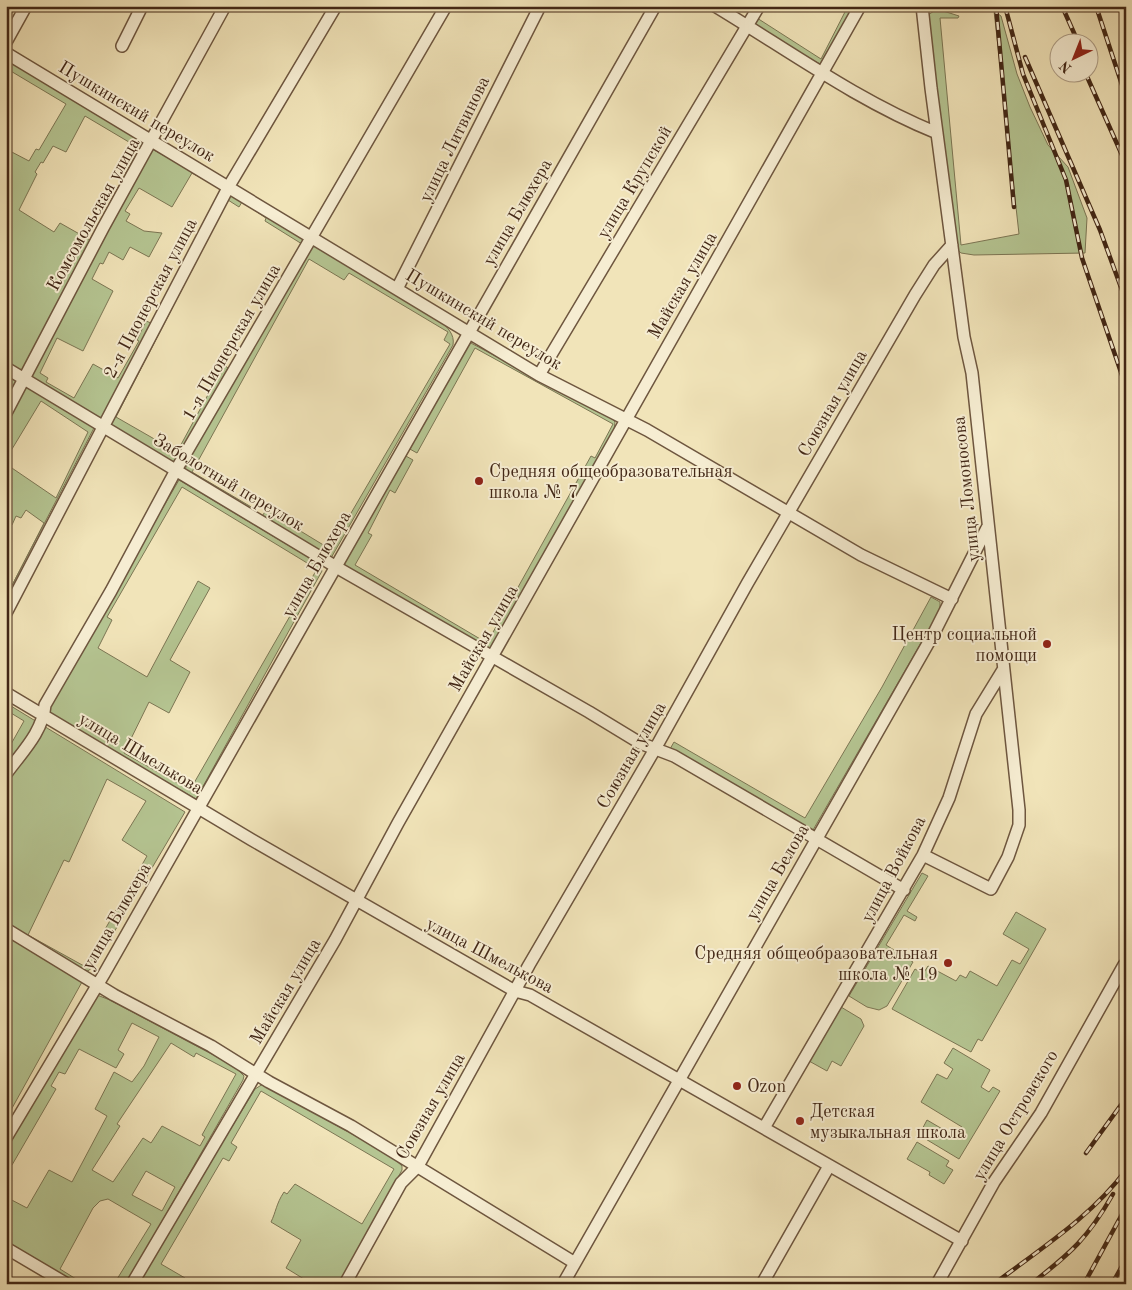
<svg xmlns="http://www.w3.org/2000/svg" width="1132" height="1290" font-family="'Old Standard TT',serif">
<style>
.green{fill:#b5c592;stroke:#7c7654;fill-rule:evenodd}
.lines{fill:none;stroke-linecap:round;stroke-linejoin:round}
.minor-casing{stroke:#6e563f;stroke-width:14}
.minor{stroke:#f6edd2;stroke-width:11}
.rail-casing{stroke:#422716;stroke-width:4.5}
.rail{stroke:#f6edd2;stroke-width:2.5;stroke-dasharray:8;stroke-linecap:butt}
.poi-dot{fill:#8f2418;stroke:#f6edd2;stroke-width:2}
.labels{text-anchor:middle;stroke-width:4;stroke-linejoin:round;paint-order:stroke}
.street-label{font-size:18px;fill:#422716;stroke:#f6edd2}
.poi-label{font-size:18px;fill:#422716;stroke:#f6edd2;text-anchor:start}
</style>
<rect width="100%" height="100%" fill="#f1e4b9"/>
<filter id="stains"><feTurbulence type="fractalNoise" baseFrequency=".004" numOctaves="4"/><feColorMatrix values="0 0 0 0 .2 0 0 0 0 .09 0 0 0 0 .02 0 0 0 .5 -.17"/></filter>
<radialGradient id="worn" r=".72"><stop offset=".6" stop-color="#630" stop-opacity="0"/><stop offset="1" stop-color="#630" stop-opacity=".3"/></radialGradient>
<!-- green -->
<path class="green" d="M848 6H853L825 59 820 64 752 26 757 18 821 59Z
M946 6H981L982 11H961Z
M937 9 959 16 958 18H940L961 245 1019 234 994 11 1001 16 1017 74 1030 107 1048 145 1068 167 1087 218 1085 253 974 255 961 253 956 249 928 15Z
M6 60 146 143 21 373 6 363V199L11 190 6 187V149L29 161 36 149 39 150 66 104 9 70 6 74ZM85 116 139 148 90 240 60 223 54 232 19 210 37 174 35 172 41 162 43 163 53 146 66 152Z
M152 149 224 189 101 420 29 377ZM192 173 221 189 151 323 146 321 137 340 139 341 118 378 93 364 74 398 46 382 48 378 40 373 57 338 83 351 113 291 92 279 100 263 103 264 109 252 123 260 130 247 149 257 162 233 144 231 126 221 130 214 125 211 139 188 172 207Z
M231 193 305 238 302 244 265 221 266 218 242 202 239 207 228 200 116 417 177 452 224 365 228 368 174 464 106 424Z
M312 243 439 320C447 327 455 334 453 345L331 558 261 518 266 510 330 549 450 344 444 340 448 332 349 273 344 280 309 259 192 472 253 508 251 512 185 470 188 461Z
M469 342 611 417 615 422 614 430 596 462 490 651 341 565 404 455 413 460 395 493 390 490 368 533 372 535 355 565 487 643 591 456 595 458 613 424 475 348 417 453 408 448Z
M6 373 95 426 6 597 44 523 26 510 21 518 16 516 12 525 6 522V464L56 498 88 432 41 401 6 459Z
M179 480 318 563 322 571 196 799 49 714V703ZM182 487 317 569 190 790 124 753 149 702 169 713 190 672 170 660 210 588 198 581 147 677 98 648 112 620 107 617Z
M931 597 940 602V610L813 830 810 831 670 749 674 742 805 818 882 687Z
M6 703 185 812 94 966 88 971 83 970 6 925V753L24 721 6 710ZM107 779 146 801 122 840 147 856 84 966 28 935 64 860 69 862Z
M922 873 928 876 907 911 917 917 915 921 904 915 886 945 913 962 887 1006 879 1010 867 1007 849 996Z
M1016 912 1046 929 982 1041 978 1039 971 1052 892 1009 915 969 923 974 928 966 956 981 960 975 966 978 970 971 997 986 1012 960 1020 964 1029 949 1003 934Z
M6 935 82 982 6 1119 8 1099 6 1097Z
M97 995 110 1000 234 1066 244 1076 243 1080 126 1284H114L151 1224 108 1199 100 1201 93 1208 60 1269 84 1284H76L6 1243V1197L27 1208 49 1170 72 1182 107 1116 95 1109 114 1072 132 1082 144 1066 159 1037 132 1023 118 1050 124 1054 116 1068 79 1049 65 1074 59 1072 51 1086 56 1089 12 1165 9 1163 6 1167V1148L93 998ZM171 1043 194 1057 196 1053 236 1074 202 1135 205 1137 200 1146 162 1126 151 1143 143 1138 113 1182 92 1170 120 1126 117 1124ZM146 1171 175 1187 162 1211 132 1195Z
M841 1007 861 1019 864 1026 841 1066 832 1061 827 1071 809 1061Z
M953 1048 990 1070 981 1087 989 1092 993 1087 1000 1091 959 1159 919 1135 927 1120 956 1137 962 1127 921 1102 937 1074 947 1079 953 1069 944 1063Z
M263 1084 391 1156 402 1166V1170L340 1284H312L286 1268 301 1240 271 1222C276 1212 276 1204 284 1192L287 1194 295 1184 362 1224 394 1169 261 1091 231 1143 237 1147 229 1161 223 1158 161 1264 185 1278 180 1284H136L255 1089Z
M917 1142 949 1161 946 1166 953 1170 944 1184 929 1175 930 1172 907 1159Z"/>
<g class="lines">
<defs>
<path id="minor" d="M715 6C788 50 858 101 937 133
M922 6 931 88 964 337 972 373 1019 810V825L1008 857 991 889 923 855
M6 42 26 6
M122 46 142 6
M6 53 539 375 647 430 861 555 952 599
M398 287 540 6
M6 368 343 571 589 712 640 743 674 756 904 890
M539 375 759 6
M6 413 103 228 225 6
M6 613 229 186 336 6
M6 693 252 840 515 991 530 995 962 1241
M6 774C21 753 43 732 45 705L111 591 176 470 446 6
M6 929 114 995 211 1046 269 1082 351 1126 575 1263
M764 1128 923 855 949 798 976 714 1003 670
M6 1138 104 974 655 6
M6 1248 67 1284
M132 1284 335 940 398 823 860 6
M345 1284 401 1183 418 1166 529 965 655 749 747 584 915 295 934 265 952 245
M563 1284 934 633 987 528
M762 1284 829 1166
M937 1284 994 1182 1041 1113 1124 965"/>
</defs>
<!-- minor casing -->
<use href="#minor" class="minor-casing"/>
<!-- minor -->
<use href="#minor" class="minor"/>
<defs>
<path id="rail" d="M996 6 1014 207
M1005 6 1023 74 1066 180 1082 258 1126 387
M1062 6 1078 42
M1096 6 1126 97
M1025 57 1100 230 1126 301
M1085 72 1126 164
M1086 1153 1126 1098
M994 1284C1040 1249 1091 1217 1126 1170
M1031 1284C1071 1253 1088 1238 1113 1194
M1084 1284 1126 1207
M1112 1284 1126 1259
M1122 1284 1126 1277"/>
</defs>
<!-- rail casing -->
<use href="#rail" class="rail-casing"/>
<!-- rail -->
<use href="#rail" class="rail"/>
</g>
<!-- markers -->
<g class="poi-dot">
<circle cx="479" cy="481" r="5"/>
<circle cx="1047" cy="644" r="5"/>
<circle cx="948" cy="963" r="5"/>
<circle cx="737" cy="1086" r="5"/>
<circle cx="800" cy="1121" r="5"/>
</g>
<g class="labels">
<!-- street labels -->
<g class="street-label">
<text transform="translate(137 111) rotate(31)" y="6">Пушкинский переулок</text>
<text transform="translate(454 139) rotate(-64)" y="6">улица Литвинова</text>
<text transform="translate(634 182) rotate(-59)" y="6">улица Крупской</text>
<text transform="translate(517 212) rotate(-60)" y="6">улица Блюхера</text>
<text transform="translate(93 214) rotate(-61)" y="6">Комсомольская улица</text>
<text transform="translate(682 285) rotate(-60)" y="6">Майская улица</text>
<text transform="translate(150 298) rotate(-62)" y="6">2-я Пионерская улица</text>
<text transform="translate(484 319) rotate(31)" y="6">Пушкинский переулок</text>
<text transform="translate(231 342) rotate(-60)" y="6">1-я Пионерская улица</text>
<text transform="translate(832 403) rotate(-60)" y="6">Союзная улица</text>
<text transform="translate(229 482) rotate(31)" y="6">Заболотный переулок</text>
<text transform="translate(966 489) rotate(-96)" y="6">улица Ломоносова</text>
<text transform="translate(316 564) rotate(-60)" y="6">улица Блюхера</text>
<text transform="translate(483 638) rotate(-60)" y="6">Майская улица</text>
<text transform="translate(141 753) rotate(31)" y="6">улица Шмелькова</text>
<text transform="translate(631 755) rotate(-60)" y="6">Союзная улица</text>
<text transform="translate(893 869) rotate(-62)" y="6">улица Войкова</text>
<text transform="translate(777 872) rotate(-60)" y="6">улица Белова</text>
<text transform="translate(116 916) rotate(-60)" y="6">улица Блюхера</text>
<text transform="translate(490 955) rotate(28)" y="6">улица Шмелькова</text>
<text transform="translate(285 991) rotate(-59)" y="6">Майская улица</text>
<text transform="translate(430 1106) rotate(-60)" y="6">Союзная улица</text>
<text transform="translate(1015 1115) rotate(-59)" y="6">улица Островского</text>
</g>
<!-- poi labels -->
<g class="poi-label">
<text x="489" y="477">Средняя общеобразовательная<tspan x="489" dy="21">школа № 7</tspan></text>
<text x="1037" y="640" text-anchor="end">Центр социальной<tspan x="1037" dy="21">помощи</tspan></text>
<text x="938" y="959" text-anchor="end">Средняя общеобразовательная<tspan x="938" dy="21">школа № 19</tspan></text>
<text x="747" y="1092">Ozon</text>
<text x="810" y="1117">Детская<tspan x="810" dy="21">музыкальная школа</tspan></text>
</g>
</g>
<!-- margin -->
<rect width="1132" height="1290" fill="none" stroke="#f1e4b9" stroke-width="25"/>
<rect x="8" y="8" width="1117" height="1275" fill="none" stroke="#422716" stroke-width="2.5"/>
<rect x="12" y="12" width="1107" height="1265" fill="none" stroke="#422716"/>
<!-- north arrow -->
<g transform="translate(1074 58) rotate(223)"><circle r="24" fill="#f6edd2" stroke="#ae9e87"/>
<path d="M0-4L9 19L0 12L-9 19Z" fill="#8f2418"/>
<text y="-8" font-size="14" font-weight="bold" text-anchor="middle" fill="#422716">N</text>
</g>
<rect width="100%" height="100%" filter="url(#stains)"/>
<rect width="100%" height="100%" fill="url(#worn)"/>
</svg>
